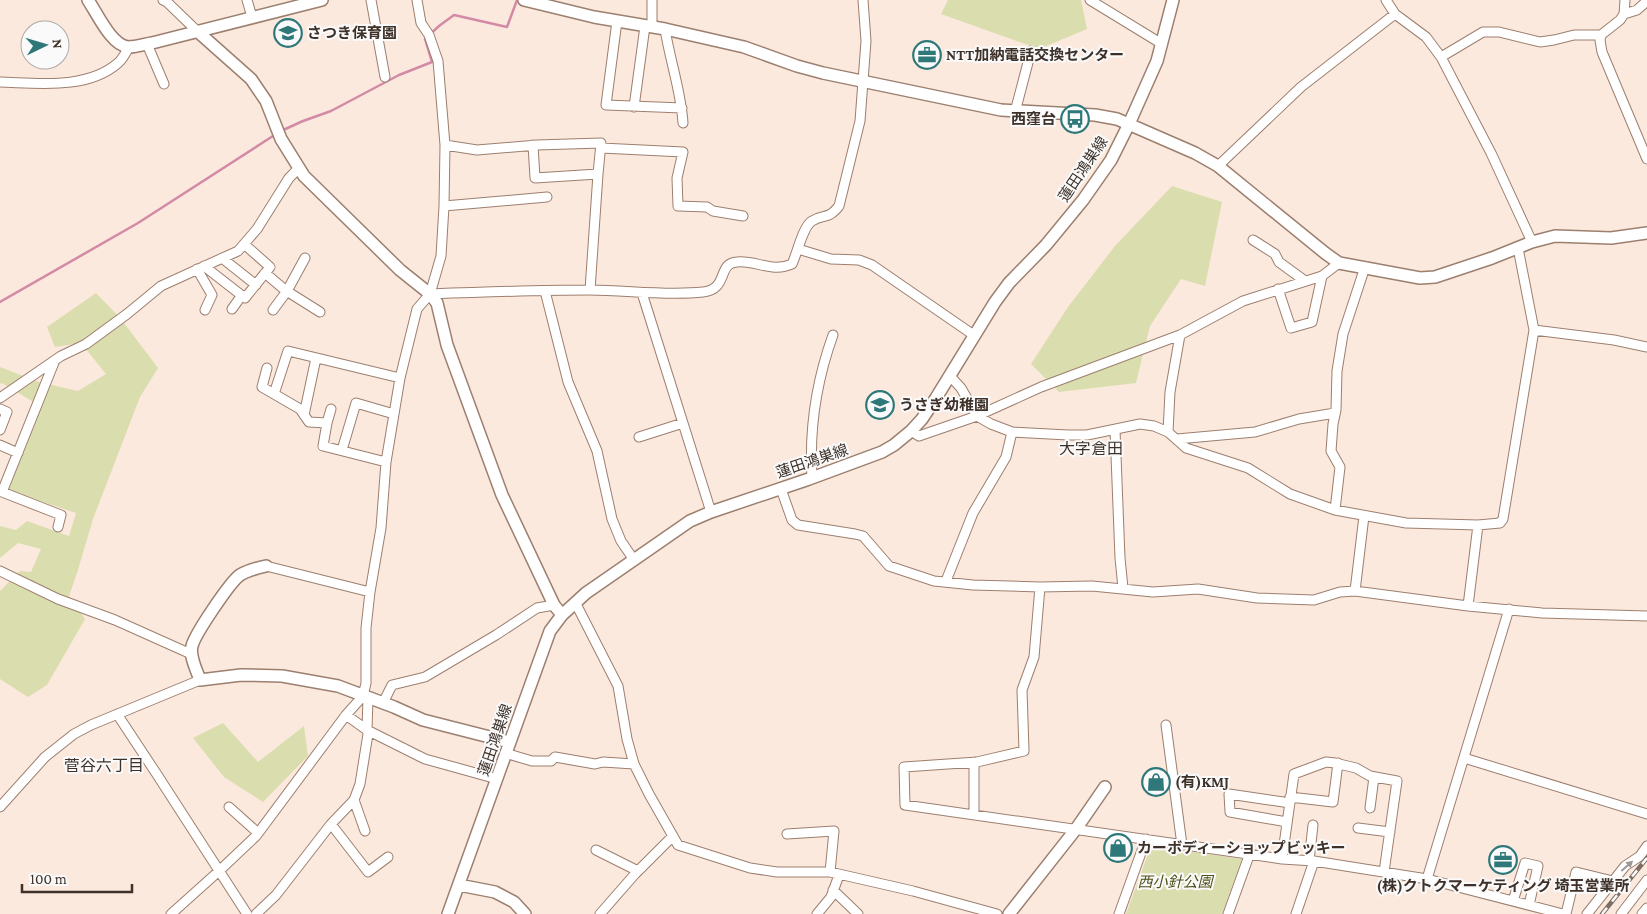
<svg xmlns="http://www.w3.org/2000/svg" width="1647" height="914" font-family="'Crimson Pro','Noto Sans JP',serif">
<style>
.green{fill:#daddae}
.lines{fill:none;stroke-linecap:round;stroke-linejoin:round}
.stream{stroke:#d38aa6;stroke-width:2.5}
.street-casing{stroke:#9c7f6e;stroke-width:11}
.secondary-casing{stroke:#9c7f6e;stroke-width:14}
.street{stroke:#fff;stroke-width:9}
.secondary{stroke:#fff;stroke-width:11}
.rail-casing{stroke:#7d6e65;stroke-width:4.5}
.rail{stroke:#fafafa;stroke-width:2.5;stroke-dasharray:8;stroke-linecap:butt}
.oneway{fill:#9e9894}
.labels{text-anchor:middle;stroke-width:4;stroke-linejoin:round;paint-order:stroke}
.poi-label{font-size:15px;font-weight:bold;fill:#3d3129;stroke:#fafafa;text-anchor:start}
.street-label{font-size:15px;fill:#3d3129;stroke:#fafafa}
.park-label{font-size:15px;font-style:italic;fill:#50511a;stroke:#fafafa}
.neighbourhood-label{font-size:16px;fill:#3d3129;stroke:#fafafa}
</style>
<rect width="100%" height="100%" fill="#fce9de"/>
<!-- green -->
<path class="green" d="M948 0H1081L1087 29 1039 49 941 14Z
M1172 186 1222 202 1205 286 1181 279 1150 326 1136 383 1059 392 1031 364 1068 307 1115 246Z
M96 293 121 319 158 368 140 397 93 519 77 573 69 596 85 619 47 685 28 697 0 679V591L20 571 31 572 41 549 18 543 0 558V526L16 530 27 521 69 536 76 513 8 490 40 406 2 383 0 384V367L39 382 78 391 106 374 81 343 55 347 47 327Z
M223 723 258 762 304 726 308 756 263 802 224 777 193 738Z
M1151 846 1242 859 1222 914H1126Z"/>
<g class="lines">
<!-- stream -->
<path class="stream" d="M281 131 303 121 331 111 399 75 432 62 425 39 439 26 454 15 507 27 517 0
M0 302 138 223 276 134"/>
<defs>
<path id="street" d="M163 0 167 2 197 31
M247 0 252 17
M371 0 385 77
M652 0V27
M1090 0 1162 44
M1386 0 1395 14 1426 37 1441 57 1491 153 1532 242
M1624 14 1637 10 1647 1
M617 21 606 105 682 108
M665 29C670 61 681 91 683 123
M1601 35 1600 40 1602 52 1647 159
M147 44 164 84
M1441 57 1483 32H1499L1540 42 1554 40 1574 35H1601L1620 20 1624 14 1625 0
M0 82C38 83 87 90 118 63 123 59 126 52 129 47
M634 107 645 26
M1015 112 1031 51
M445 145 477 150 537 145 601 143 598 174 590 290
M533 145 535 178 598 174
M601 148 683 152 677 178 678 206 707 207 713 211 743 216
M1218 166 1301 87 1395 14
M444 206 547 197
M1253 240 1275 254 1279 262 1305 281
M798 249 831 259 859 260 872 265 975 336
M222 258 256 285
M204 266 245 298 270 267 244 244
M197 269 212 295 205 310
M265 273 285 290 320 312
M1278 289 1291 328 1312 322 1322 276
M545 291 568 382 597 451 612 519 621 541 634 560
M642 293 711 512
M430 294C483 292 536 290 589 290 627 290 665 296 703 292 729 289 717 263 737 262 756 260 772 273 792 264 797 254 803 226 812 221 824 213 827 221 839 206L860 121 866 41 863 0
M232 309 242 295
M273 310 287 291 305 258
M1534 330 1614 340 1647 347
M55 360 2 492 61 515 58 527
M267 368 262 387 300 409 309 422 327 423 323 446 386 462
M950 376 961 388 977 416 991 424 1012 432 1068 435H1087L1140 424 1154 426 1168 432 1186 448 1248 468 1290 494 1335 510 1406 523 1478 525 1500 523 1503 519 1534 330 1518 248
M274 394 288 351 400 378
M0 398 61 356 86 344 127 314 161 286 238 251 257 229 289 178 299 168
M0 409 7 412 0 430
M304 415 316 358
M327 423 331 409
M1115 430 1120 558 1123 588
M911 431 919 436 977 416 1041 387 1180 335 1243 301 1322 276 1339 263
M1168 432 1170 392 1180 335
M639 437 683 423
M1177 439 1255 432 1299 419 1335 413
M0 445 18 453
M342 450 356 403 394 414
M812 478C809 428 816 382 833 335
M781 489 792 520 798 525 855 534 863 536 889 566 934 581 973 585 1040 587 1092 586 1153 592 1198 589 1257 598 1314 600 1340 592 1355 591 1468 606 1542 613 1647 616
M1335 510 1340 467 1331 451 1333 424 1336 410 1337 371 1343 334 1365 267
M266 566 370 592
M0 571 58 599 115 620 191 654
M946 581 973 513 1006 457 1012 432
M1040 587 1034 657 1022 690 1024 751 977 762 904 767 905 805 1282 859 1314 861 1427 879 1563 914
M1355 591 1364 516
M575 602 618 686 627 739 634 764 649 794 678 845 750 868 777 872H830L913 891 997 914
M1468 606 1478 525
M368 697 367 730 425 759 497 779
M383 703 392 685 425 677 496 635 537 608 554 605
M117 714 156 773 247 914
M1166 725 1182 845
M505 753 532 761H551L555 757 595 764 603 762 634 764
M1464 758 1647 814
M974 762V815
M1290 797 1333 802 1338 763
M354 800 365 831
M0 807 45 757 74 734 91 725 200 680
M229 807 258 833
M1370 808 1374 777
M1287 822 1230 812 1229 794 1290 803
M331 824 368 872 388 857
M1358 828 1390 832
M787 834 834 831 830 872
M596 850 638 871
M1282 859 1294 774 1326 762 1335 763 1356 768 1370 776 1397 781 1384 872
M1309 861 1313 825
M1427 879 1509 609
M833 890 858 914
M1513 901 1525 863 1538 866 1529 905
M171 914 219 871 256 836 346 715 363 696 366 683V628L370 592 381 528 386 462 400 378 417 309 430 294 441 256 444 206 445 145 438 61 429 35 421 23 417 0
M256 914 276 895 331 824 354 800 360 784 368 734 367 730 346 715
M600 914 635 874 673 836
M817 914 831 897 839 875
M1119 914 1146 839
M1228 914 1250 853
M1296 914 1314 861
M1566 914 1576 872 1613 881
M1587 914 1625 866 1640 856 1647 846
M1621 914 1647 880
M1642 914 1647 908"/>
<path id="secondary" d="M88 0C97 13 111 45 128 47 136 47 145 44 152 43L322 0
M524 0 594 17 665 29 744 47 797 66 823 73 1001 110 1095 115 1117 119 1195 153 1218 166 1325 253 1339 263 1420 278 1435 277 1492 258 1532 242 1555 236 1611 238 1647 233
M197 31 251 79 266 101 281 139 304 176 400 270 430 294 437 303 447 345 502 495 554 605 562 615
M266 566C257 568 248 570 240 575 230 582 195 634 192 646 189 656 197 671 200 680L241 675 282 676 338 686 394 707 423 720 509 742
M459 885 495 892 514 902 525 914
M448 914 550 631 562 615 586 593 690 521 711 512 809 479 882 452 894 445 911 431 922 419 936 398 995 302 1009 283 1046 245 1083 200 1111 160 1129 124 1157 61 1173 0
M1009 914 1076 829 1105 787"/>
</defs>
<!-- street casing -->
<use href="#street" class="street-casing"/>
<!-- secondary casing -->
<use href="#secondary" class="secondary-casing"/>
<!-- street -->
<use href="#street" class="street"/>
<!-- secondary -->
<use href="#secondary" class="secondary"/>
<defs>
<path id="rail" d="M1602 914 1647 858"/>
</defs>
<!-- rail casing -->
<use href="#rail" class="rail-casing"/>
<!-- rail -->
<use href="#rail" class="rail"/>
</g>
<!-- one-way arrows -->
<defs><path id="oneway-solid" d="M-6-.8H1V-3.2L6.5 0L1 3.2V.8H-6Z" transform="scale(1.25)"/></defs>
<use class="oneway" href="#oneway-solid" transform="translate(1627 866) rotate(-41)"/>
<!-- icons -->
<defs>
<symbol id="school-ring" viewBox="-11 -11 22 22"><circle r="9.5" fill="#fafafa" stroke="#2e7879" stroke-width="1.5"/><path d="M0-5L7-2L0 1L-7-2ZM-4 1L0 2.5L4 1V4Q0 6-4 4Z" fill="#2e7879"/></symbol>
<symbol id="office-ring" viewBox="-11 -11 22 22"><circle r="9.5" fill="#fafafa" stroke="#2e7879" stroke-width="1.5"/><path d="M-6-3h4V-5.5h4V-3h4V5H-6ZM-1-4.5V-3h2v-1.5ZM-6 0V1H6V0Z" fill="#2e7879"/></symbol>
<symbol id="bus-ring" viewBox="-11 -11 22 22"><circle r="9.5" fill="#fafafa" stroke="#2e7879" stroke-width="1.5"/><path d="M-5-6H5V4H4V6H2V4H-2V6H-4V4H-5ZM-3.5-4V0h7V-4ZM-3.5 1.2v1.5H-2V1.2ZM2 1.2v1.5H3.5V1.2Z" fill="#2e7879"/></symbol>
<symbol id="shop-ring" viewBox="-11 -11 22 22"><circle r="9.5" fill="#fafafa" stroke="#2e7879" stroke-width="1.5"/><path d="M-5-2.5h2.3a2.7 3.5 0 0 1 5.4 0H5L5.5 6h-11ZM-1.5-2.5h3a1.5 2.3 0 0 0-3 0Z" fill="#2e7879"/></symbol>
</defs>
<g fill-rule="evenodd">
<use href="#school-ring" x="272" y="17" width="32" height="32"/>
<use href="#office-ring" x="911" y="39" width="32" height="32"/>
<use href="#bus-ring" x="1059" y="103" width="32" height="32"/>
<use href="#school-ring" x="864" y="389" width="32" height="32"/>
<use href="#shop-ring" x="1140" y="766" width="32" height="32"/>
<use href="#shop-ring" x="1102" y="832" width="32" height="32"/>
<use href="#office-ring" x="1487" y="844" width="32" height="32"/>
</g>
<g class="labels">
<!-- poi labels -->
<g class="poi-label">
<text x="307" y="38">さつき保育園</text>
<text x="946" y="60">NTT加納電話交換センター</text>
<text x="1056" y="124" text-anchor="end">西窪台</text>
<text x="899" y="410">うさぎ幼稚園</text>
<text x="1175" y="787">(有)KMJ</text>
<text x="1137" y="853">カーボディーショップビッキー</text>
<text x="1503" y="891" text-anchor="middle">(株)クトクマーケティング 埼玉営業所</text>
</g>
<!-- street labels -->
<g class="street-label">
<text transform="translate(1083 169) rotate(-56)" y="5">蓮田鴻巣線</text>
<text transform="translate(812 461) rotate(-19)" y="5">蓮田鴻巣線</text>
<text transform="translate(495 740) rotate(-71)" y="5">蓮田鴻巣線</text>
</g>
<!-- park labels -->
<g class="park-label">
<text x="1175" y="887">西小針公園</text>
</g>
<!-- neighbourhood labels -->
<g class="neighbourhood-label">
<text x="1091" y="454">大字倉田</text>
<text x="104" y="771">菅谷六丁目</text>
</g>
</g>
<!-- north arrow -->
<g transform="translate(45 45) rotate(85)"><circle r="24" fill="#fafafa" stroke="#aeaaa6"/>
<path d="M0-4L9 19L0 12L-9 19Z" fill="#2e7879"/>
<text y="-8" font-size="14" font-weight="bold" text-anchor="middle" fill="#3d3129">N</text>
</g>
<!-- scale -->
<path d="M22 884v8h110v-8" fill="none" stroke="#3d3129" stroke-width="2.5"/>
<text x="30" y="884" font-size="15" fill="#3d3129" stroke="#fafafa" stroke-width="4" paint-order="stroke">100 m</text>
</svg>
